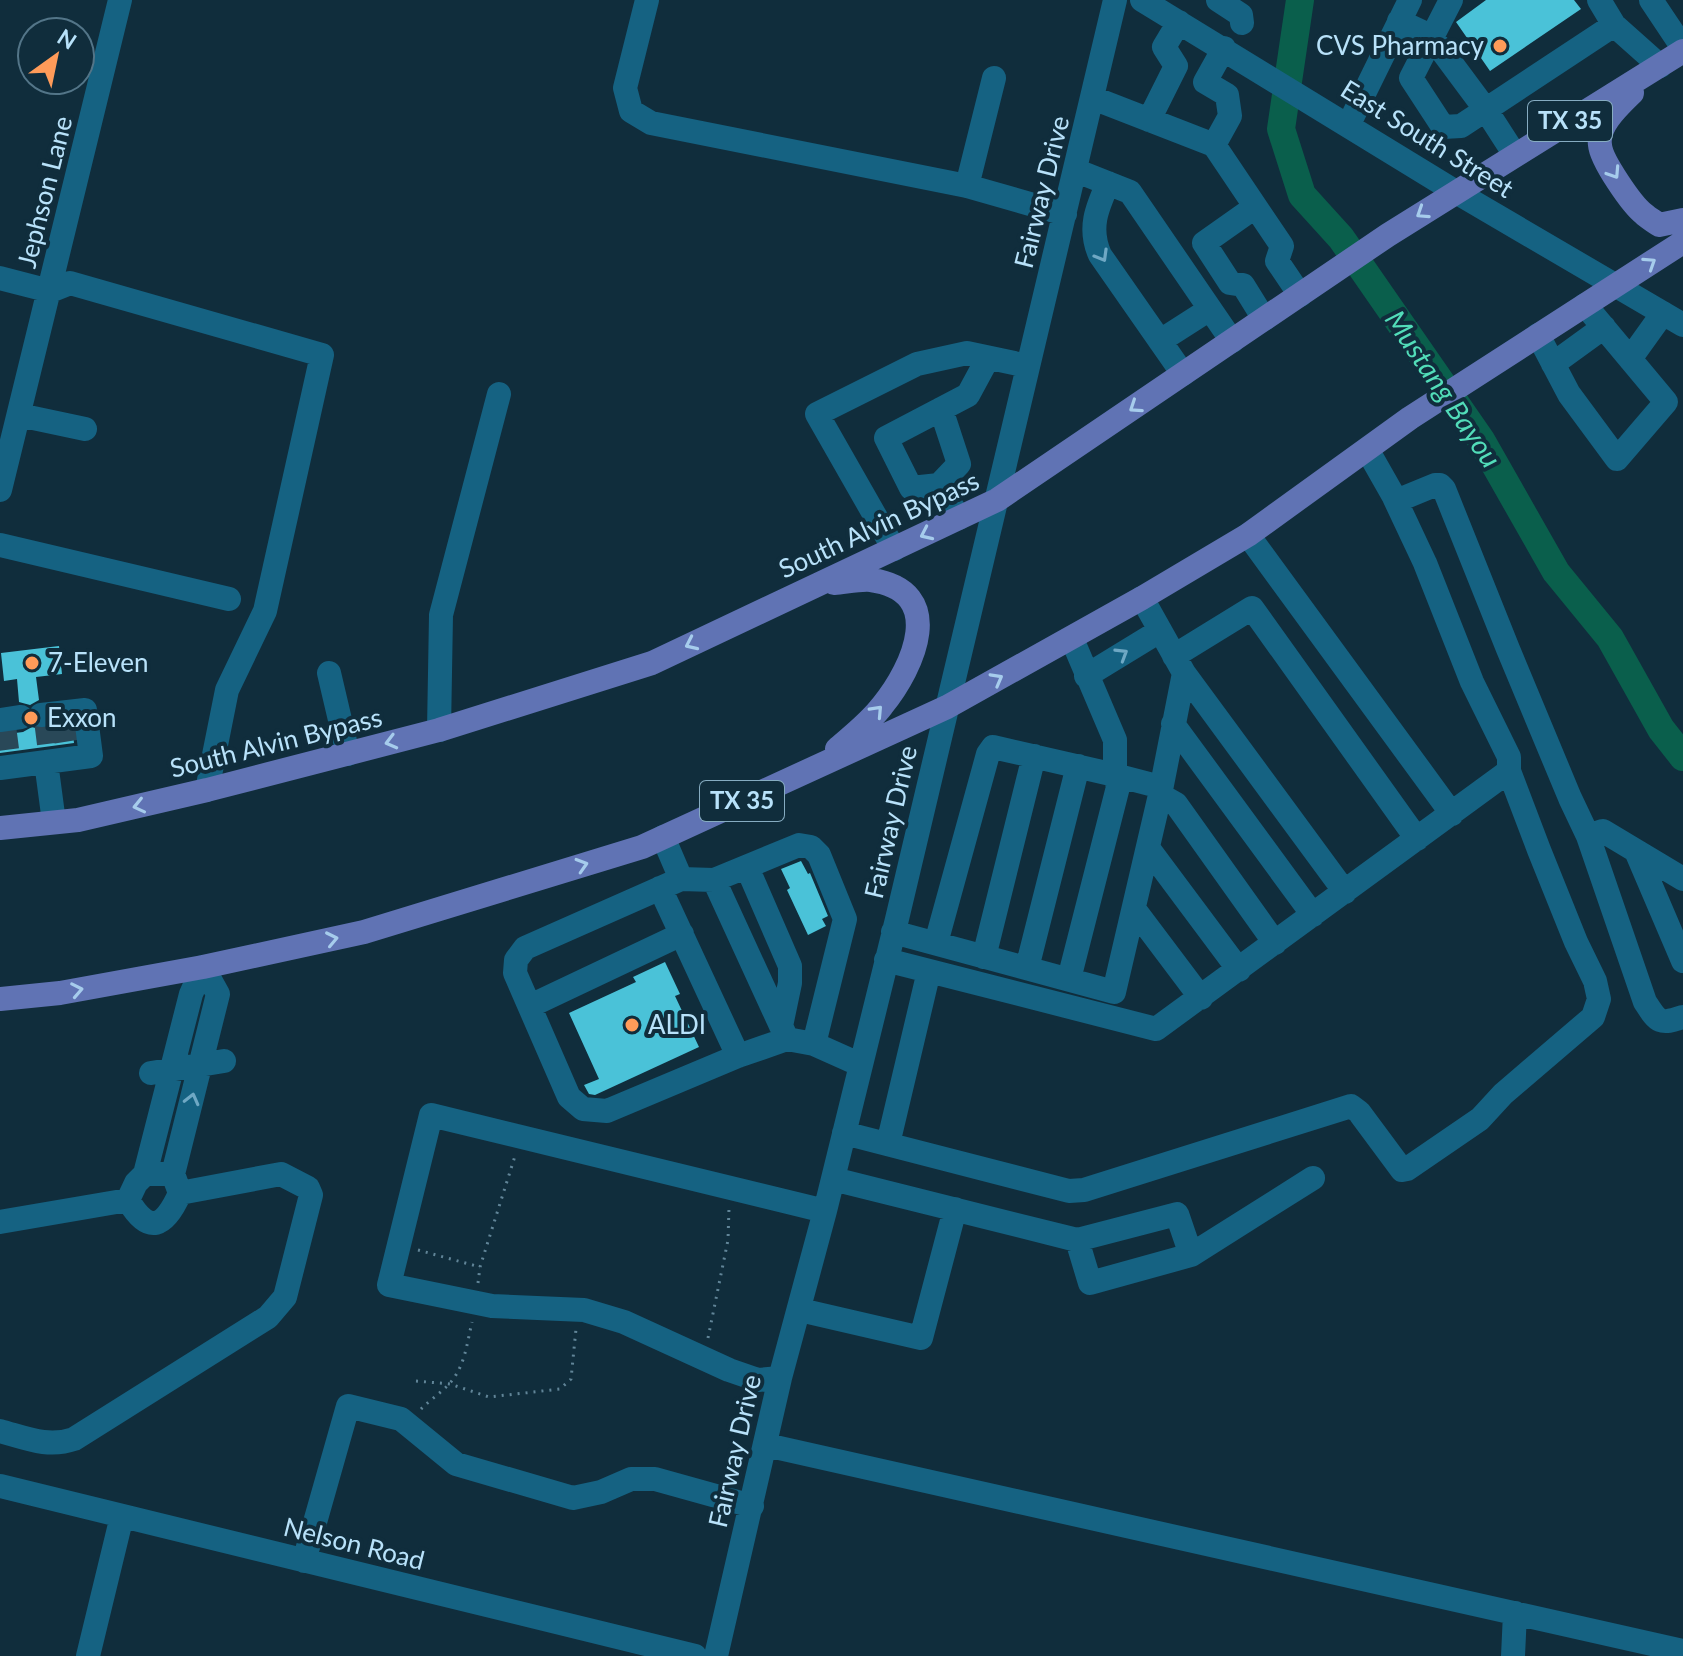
<svg xmlns="http://www.w3.org/2000/svg" width="1683" height="1656" font-family="Lato,sans-serif">
<style>
.lines{fill:none;stroke-linecap:round;stroke-linejoin:round}
.river{stroke:#0a5f4c;stroke-width:28}
.building{fill:#4ac2d8}
.minor-tunnel{stroke:#294858;stroke-width:24;stroke-dasharray:24 12;stroke-linecap:butt}
.path{stroke:#618598;stroke-width:3;stroke-dasharray:2 6;stroke-linecap:butt}
.minor{stroke:#156282;stroke-width:24}
.major{stroke:#6073b4;stroke-width:24}
.oneway{stroke:#a6ccec}
.oneway2{stroke:#6fa8c4}
.poi-dot{fill:#ff9b59;stroke:#102d3c;stroke-width:3}
.labels{text-anchor:middle;stroke-width:8;stroke-linejoin:round;paint-order:stroke}
.shield{fill:#102d3c;stroke:#86acc1;stroke-width:2}
.shield-label{font-size:24px;font-weight:bold;fill:#b8e2fa}
.poi-label{font-size:26px;fill:#b8e2fa;stroke:#102d3c;text-anchor:start}
.street-label{font-size:26px;fill:#b8e2fa;stroke:#102d3c}
.water-label{font-size:28px;font-style:italic;fill:#52ddb9;stroke:#102d3c}
</style>
<rect width="100%" height="100%" fill="#102d3c"/>
<g class="lines">
<!-- river -->
<path class="river" d="M1300 0 1281 129 1302 195 1341 238 1481 440 1556 572 1610 638 1661 729 1683 757"/>
</g>
<!-- building -->
<path class="building" d="M1486 0H1574L1581 9 1490 71 1456 22Z
M59 646 62 674 36 677 39 700 30 705 19 702 17 679 4 681 1 653Z
M32 727 42 730 72 727 74 743 0 753V735L23 732Z
M801 861 808 874 810 873 828 916 822 919 826 926 808 935 787 890 790 888 781 869Z
M665 962 680 994 675 996 699 1047 595 1095 589 1094 584 1085 599 1079 569 1013 636 982 633 977Z"/>
<g class="lines">
<!-- minor-tunnel -->
<path class="minor-tunnel" d="M63 718 68 750
M46 720 50 752
M4 726 8 757"/>
<!-- path -->
<path class="path" d="M418 1250 480 1267
M478 1283 480 1267 515 1156
M708 1338 728 1240 729 1208
M416 1381 450 1384 489 1397 560 1389 571 1379 576 1329
M421 1409C430 1400 442 1392 450 1383 465 1366 467 1343 472 1322"/>
<!-- minor -->
<path class="minor" d="M647 0 625 88 631 111 651 123 967 186 1065 214
M1142 0 1456 192 1683 325
M1218 0 1241 15 1242 23
M1451 0 1411 78 1443 127 1461 126 1614 25 1599 0
M1651 0 1683 48
M1399 21 1431 36 1486 110 1515 155
M1614 25 1660 66
M1093 98 1214 145 1282 246 1277 261 1300 295
M1149 120 1176 66 1164 47 1179 22
M1349 124 1410 0
M1214 145 1230 116 1227 95 1205 82 1224 48
M1077 171 1130 192 1232 341
M1108 183C1097 208 1088 228 1100 255L1183 374
M967 186 994 78
M1255 207 1204 243 1230 283 1243 285 1264 319
M0 278 50 291 70 283 322 355 265 611 227 690 207 790
M1538 335 1569 394 1617 459 1666 402 1585 305
M1160 341 1210 309
M1630 359 1663 313
M1553 364 1604 327
M19 415 85 429
M939 485 959 464 941 409
M0 490 120 0
M1396 501 1435 485H1440L1444 489 1508 649 1570 798 1588 836 1645 1002C1658 1022 1659 1025 1683 1017
M959 518 939 485 911 488 886 438 968 395 988 358
M1248 535 1452 814
M0 545 229 599
M894 549 817 414 917 364 967 353 1028 366
M1072 639 1115 740V775L1161 787
M1174 656 1252 608 1417 839
M329 673 348 754
M1184 673 1345 892
M1086 676 1158 632
M0 720 21 717
M1173 724 1313 915
M439 730 441 615 499 394
M46 762 54 822
M0 768 91 756 85 710 41 715
M1160 795 1176 804 1275 943
M1588 836 1603 831 1683 879
M663 837 681 879 714 880 799 845 811 847 819 855 845 919 814 1044 861 1065
M1148 848 1239 970
M1636 851 1683 961
M747 867 790 966V983L781 1026
M681 879 525 948 516 960 515 973 569 1097 583 1109 607 1111 738 1056 787 1039 814 1044
M714 880 787 1039
M660 888 738 1056
M1134 909 1201 998
M893 932 1114 992 1160 795 1184 673 1142 598
M936 943 988 754 993 747 1115 775 1118 787 1069 979
M984 957 1034 756
M886 960 1156 1029 1509 771
M1027 968 1078 766
M530 1006 682 934
M151 1073 224 1061
M844 1133 1069 1191 1084 1190 1351 1106 1359 1112 1402 1170 1407 1169 1480 1119 1503 1094 1593 1017 1599 999 1595 981 1576 942 1539 850 1509 771V757L1472 682 1425 563 1393 495 1368 451
M888 1144 929 971
M145 1174 191 994 203 967
M145 1174H173L180 1193C165 1227 149 1236 128 1200L136 1183Z
M173 1174 218 994 203 967
M833 1179 1077 1240 1177 1214 1191 1255
M0 1222 128 1200
M1077 1240 1090 1283 1191 1255 1313 1178
M800 1310 921 1338 955 1209
M780 1378 758 1380 729 1370 624 1322 584 1310 492 1306 389 1285 431 1115 825 1211
M0 1431C26 1438 48 1448 74 1439L268 1317 285 1297 311 1195 308 1188 281 1174 180 1193
M766 1445 1683 1651
M0 1486 695 1656
M304 1561 348 1406 401 1419 456 1464 573 1498 601 1492 631 1479H655L752 1506
M88 1656 122 1516
M716 1656 780 1378 825 1211 897 919 1115 0
M1513 1656 1515 1613"/>
<!-- major -->
<path class="major" d="M1632 93C1620 105 1597 125 1600 145 1601 160 1632 205 1644 214 1648 218 1654 221 1659 225L1683 220
M834 583C846 582 860 579 871 580 948 591 914 667 882 706 870 722 852 736 837 749
M0 828 78 820 207 790 439 730 652 663 997 500 1388 235 1683 51
M0 999 60 993 203 967 364 932 642 847 947 707 1142 598 1248 535 1410 418 1683 242"/>
</g>
<!-- one-way arrows -->
<defs><path id="oneway-chevron" d="M-2-3.5L2.5 0L-2 3.5" fill="none" stroke-width="1.6" stroke-linecap="round" stroke-linejoin="round" transform="scale(2)"/></defs>
<g class="oneway">
<use href="#oneway-chevron" transform="translate(1614 173) rotate(57)"/>
<use href="#oneway-chevron" transform="translate(1422 213) rotate(147)"/>
<use href="#oneway-chevron" transform="translate(1650 263) rotate(-33)"/>
<use href="#oneway-chevron" transform="translate(1135 407) rotate(146)"/>
<use href="#oneway-chevron" transform="translate(926 534) rotate(155)"/>
<use href="#oneway-chevron" transform="translate(691 644) rotate(155)"/>
<use href="#oneway-chevron" transform="translate(997 679) rotate(-29)"/>
<use href="#oneway-chevron" transform="translate(877 711) rotate(-47)"/>
<use href="#oneway-chevron" transform="translate(391 742) rotate(165)"/>
<use href="#oneway-chevron" transform="translate(139 806) rotate(167)"/>
<use href="#oneway-chevron" transform="translate(582 865) rotate(-17)"/>
<use href="#oneway-chevron" transform="translate(332 939) rotate(-12)"/>
<use href="#oneway-chevron" transform="translate(77 990) rotate(-11)"/>
</g>
<g class="oneway2">
<use href="#oneway-chevron" transform="translate(1102 256) rotate(60)"/>
<use href="#oneway-chevron" transform="translate(1122 654) rotate(-32)"/>
<use href="#oneway-chevron" transform="translate(192 1099) rotate(-76)"/>
</g>
<!-- markers -->
<g class="poi-dot">
<circle cx="1500" cy="46" r="8"/>
<circle cx="32" cy="663" r="8"/>
<circle cx="31" cy="718" r="8"/>
<circle cx="632" cy="1025" r="8"/>
</g>
<g class="labels">
<!-- shield labels -->
<g class="shield">
<rect x="1528" y="101" width="84" height="40" rx="6"/>
<rect x="700" y="781" width="84" height="40" rx="6"/>
</g>
<g class="shield-label">
<text x="1570" y="129">TX 35</text>
<text x="742" y="809">TX 35</text>
</g>
<!-- poi labels -->
<g class="poi-label">
<text x="1484" y="55" text-anchor="end">CVS Pharmacy</text>
<text x="48" y="672">7-Eleven</text>
<text x="47" y="727">Exxon</text>
<text x="648" y="1034">ALDI</text>
</g>
<!-- street labels -->
<g class="street-label">
<text transform="translate(1427 139) rotate(32)" y="9">East South Street</text>
<text transform="translate(45 192) rotate(-76)" y="9">Jephson Lane</text>
<text transform="translate(1042 192) rotate(-76)" y="9">Fairway Drive</text>
<text transform="translate(879 525) rotate(-25)" y="9">South Alvin Bypass</text>
<text transform="translate(276 743) rotate(-14)" y="9">South Alvin Bypass</text>
<text transform="translate(891 822) rotate(-77)" y="9">Fairway Drive</text>
<text transform="translate(735 1451) rotate(-77)" y="9">Fairway Drive</text>
<text transform="translate(354 1544) rotate(14)" y="9">Nelson Road</text>
</g>
<!-- water labels -->
<g class="water-label">
<text transform="translate(1443 389) rotate(56)" y="10">Mustang Bayou</text>
</g>
</g>
<!-- north arrow -->
<g transform="translate(56 56) rotate(33)"><circle r="38" fill="#102d3c" stroke="#537588" stroke-width="2"/>
<path d="M0-6L14 30L0 20L-14 30Z" fill="#ff9b59"/>
<text y="-12" font-size="22" font-weight="bold" text-anchor="middle" fill="#b8e2fa">N</text>
</g>
</svg>
